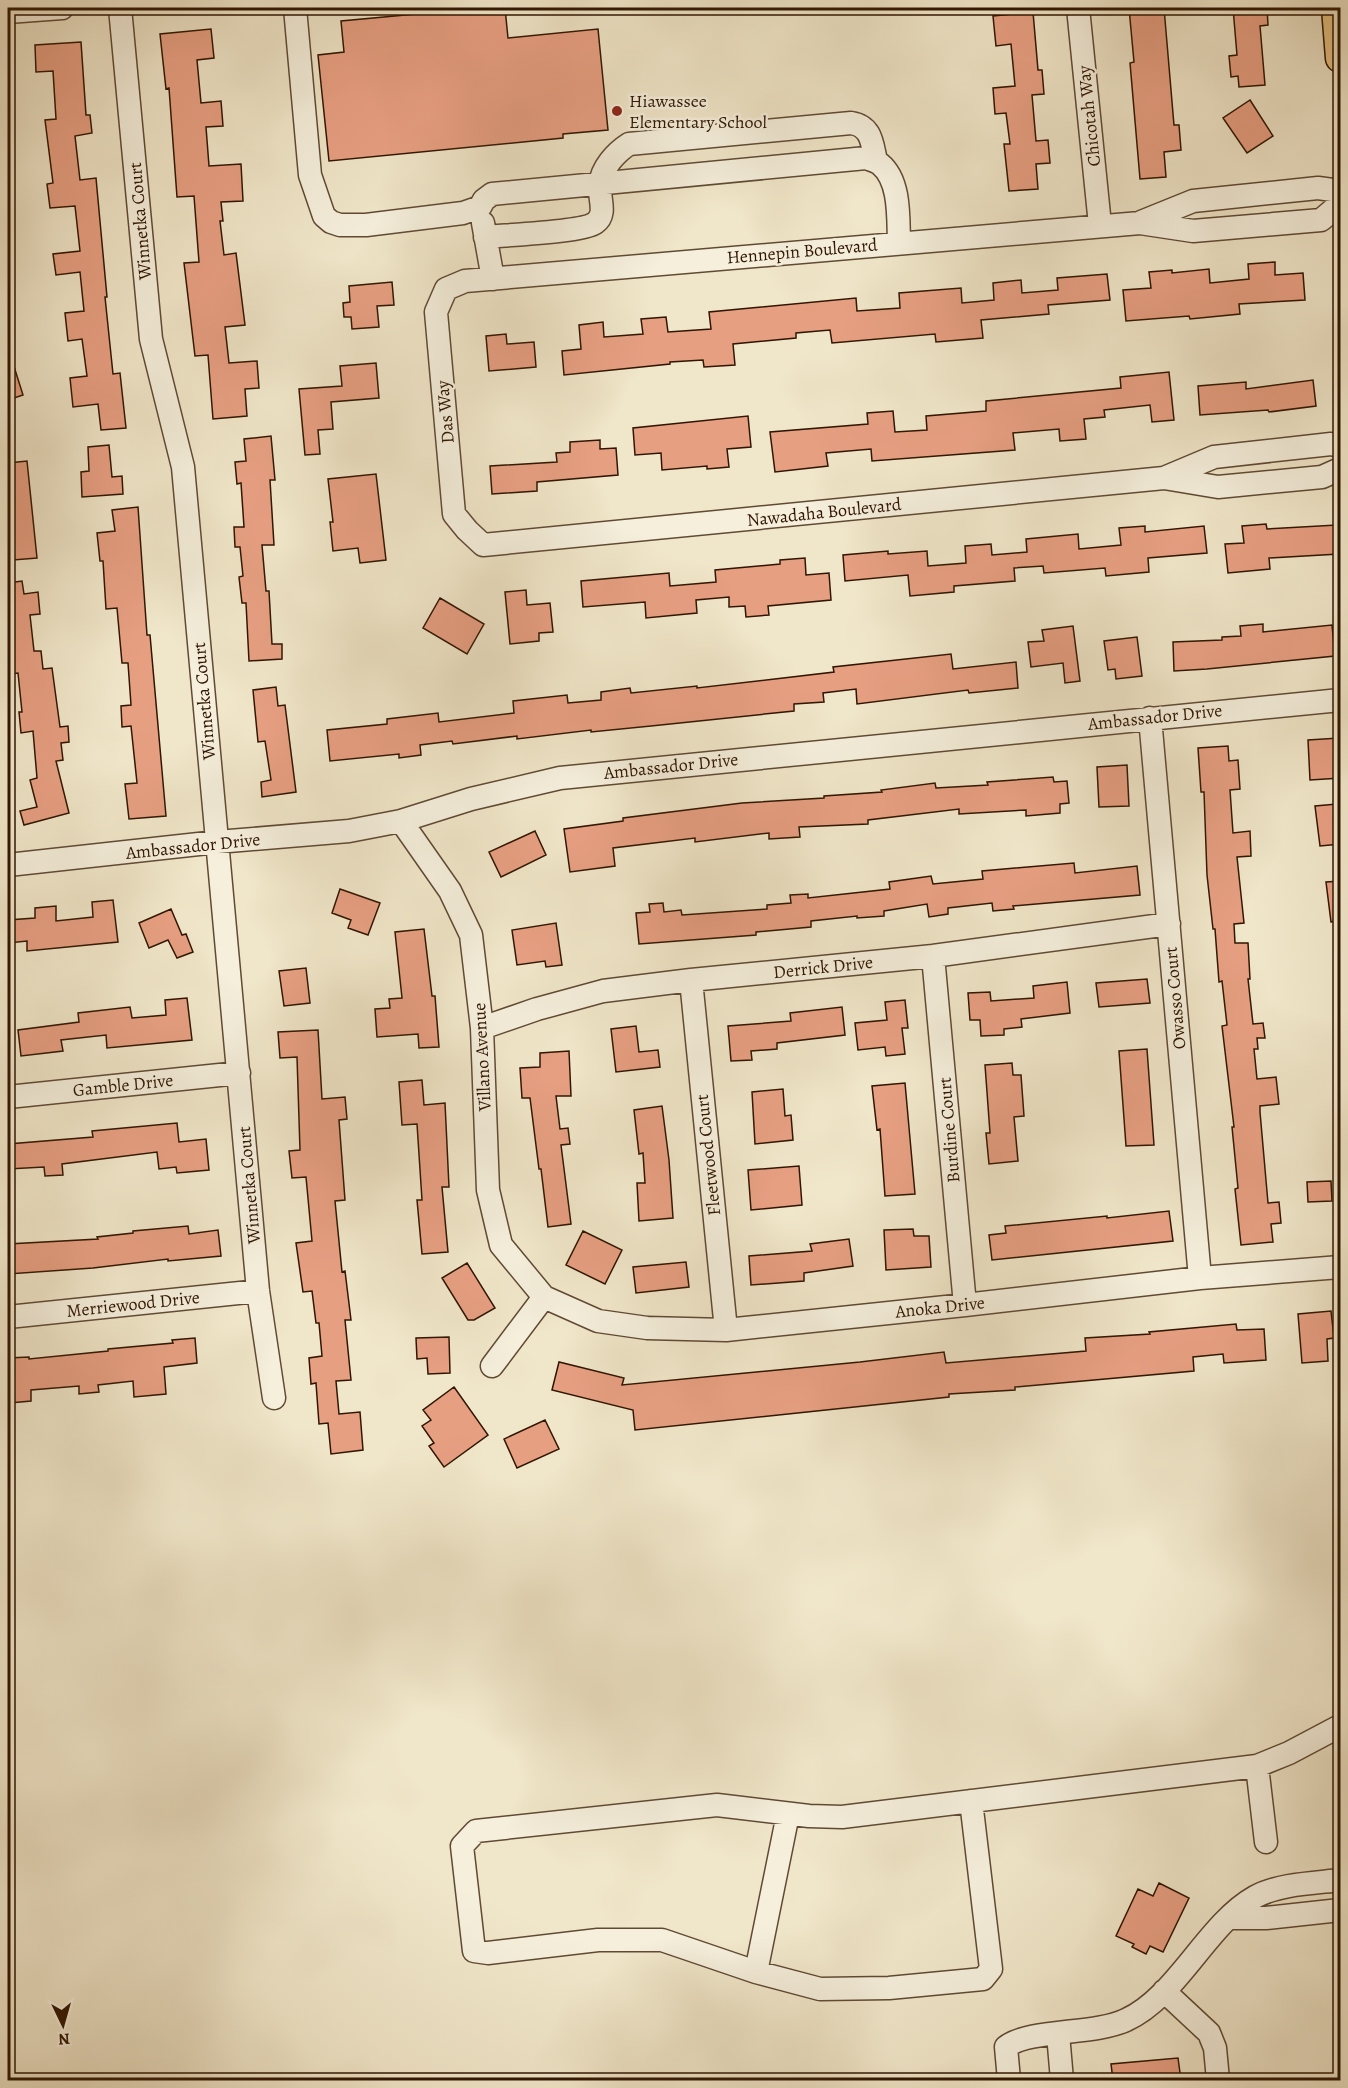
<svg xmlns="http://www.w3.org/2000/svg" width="1348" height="2088" font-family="Alegreya,serif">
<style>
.building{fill:#e79f82;stroke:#301602;stroke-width:1.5}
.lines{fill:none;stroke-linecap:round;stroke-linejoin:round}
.minor-casing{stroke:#604a34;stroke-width:25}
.major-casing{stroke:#301602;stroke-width:31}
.minor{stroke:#f5efdc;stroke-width:22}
.major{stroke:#e8c384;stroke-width:28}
.poi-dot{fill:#8f2418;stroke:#f5efdc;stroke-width:2}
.labels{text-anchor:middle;stroke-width:5;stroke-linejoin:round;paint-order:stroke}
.poi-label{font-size:18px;fill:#301602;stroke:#f5efdc;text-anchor:start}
.street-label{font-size:18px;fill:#301602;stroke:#f5efdc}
</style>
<rect width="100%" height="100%" fill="#f0e6c9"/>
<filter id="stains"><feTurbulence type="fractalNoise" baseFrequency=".00333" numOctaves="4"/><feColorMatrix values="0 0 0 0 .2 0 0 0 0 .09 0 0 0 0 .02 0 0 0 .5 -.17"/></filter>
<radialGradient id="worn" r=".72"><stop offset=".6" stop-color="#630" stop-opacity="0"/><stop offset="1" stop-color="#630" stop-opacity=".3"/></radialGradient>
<!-- building -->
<path class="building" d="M481 8H505L508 38 598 29 608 130 563 134V138L329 161 318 55 344 52 341 21Z
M1129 8H1164L1174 125H1179L1181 150 1164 152 1166 177 1140 179 1130 63 1134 62Z
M1233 8H1267L1268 25 1260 26 1265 85 1239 87 1238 76 1231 77 1229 56 1237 55Z
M1033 12 1038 70H1042L1044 94 1032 95 1036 141 1048 140 1050 163 1036 164 1038 189 1009 191 1004 144H1010L1006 113 995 114 993 88 1015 86 1011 44 996 46 993 16Z
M211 29 214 58 197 60 201 103 221 101 223 126 206 127 209 166 241 164 243 201 221 202 223 221H220L224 255 236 253 245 325 225 327 229 363 257 361 259 388 245 389 247 416 213 419 208 355 195 356 184 263 199 262 194 196 177 197 169 88 166 89 160 34Z
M81 42 86 115H90L92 133 75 136 80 180 96 178 107 297H105L113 374 120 373 126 428 101 430 98 404 73 407 70 378 87 376 82 339 68 341 65 313 84 311 80 272 56 275 53 254 80 251 75 206 50 208 47 184 53 183 45 120 56 119 53 71 36 72 35 45Z
M1250 100 1273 136 1247 153 1223 118Z
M1275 262V275L1303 273 1305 300 1239 304 1240 314 1190 319 1189 316 1126 321 1123 290 1151 288 1149 272 1172 270V273L1209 269 1210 283 1249 279 1248 264Z
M1107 274 1110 300 1048 305 1049 314 981 320 983 338 936 342 935 334 832 343 830 330 796 333V338L733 344 735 365 704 367 703 360 670 362V364L564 375 562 351 581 349 579 325 603 322 604 337 643 334 641 319 666 317 668 332 711 329 709 312 856 298 857 311 900 308 899 293 961 288 962 303 994 300 993 283 1021 280 1022 293 1058 290 1057 278Z
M392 282 394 305 377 306 379 327 352 329 351 317H344L343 303 350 302 349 286Z
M506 334 507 344 534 342 536 367 489 371 486 336Z
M11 357 23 395 8 400V358Z
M376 363 379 398 331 402 333 429 318 430 320 454 305 455 299 389 342 386 340 366Z
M1169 372 1174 420 1152 422 1150 405 1104 410 1105 417 1084 419 1086 439 1060 441 1059 429 1013 433 1015 450 872 461 871 449 826 453 828 466 775 472 770 432 868 424 867 413 893 411 895 432 927 430 926 416 986 411V401L1121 388 1120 377Z
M1313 380 1316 406 1269 412 1268 410 1200 415 1198 386 1246 382V389Z
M748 416 751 447 727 449 729 467 707 469V466L662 470 661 453 635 455 633 428Z
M271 436 275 480H270L274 545H262L266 591H269L272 644H282V659L249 661 246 603H242L239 577 243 576 240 547H235L234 527H244L241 483 237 484 235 462 246 461 244 439Z
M600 440V449L616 448 618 475 537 482V491L492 494 490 466 557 462 556 453 570 452V442Z
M109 445 112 477 122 476 123 494 82 497 81 472 89 471 88 447Z
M27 461 37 558 13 560 11 535H8V463Z
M376 474 386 560 360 563 358 548 333 551 330 522H333L328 479Z
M138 507 147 635H150L166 816 129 819 125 784 137 783 131 726 122 727 121 706 131 705 128 663H122L117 608 106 609 103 561H100L97 533 115 531 112 510Z
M1266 524 1267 529 1337 525 1339 554 1269 558 1270 569 1228 573 1225 544 1244 543 1242 526Z
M1145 526V532L1204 526 1207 553 1148 558 1149 572 1106 576 1105 568 1044 573 1043 566 1014 568 1015 581 954 586V592L910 596 908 575 845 581 843 555 888 551V554L927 551 928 566 966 563 965 546 991 544 992 555 1027 552 1026 539 1078 534 1079 549 1121 545 1119 528Z
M805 558 806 575 829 573 831 600 768 606 769 615 746 617 745 606 729 607V597L696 600 697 613 646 618 645 602 583 607 581 581 669 573 670 586 716 582 715 570 780 564V560Z
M22 581 24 594 38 592 40 614 30 615 34 651H41L43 669 52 668 60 727 68 726 69 742 61 743 63 760 56 761 69 813 24 825 20 811 37 807 30 780 37 778 33 731 21 733 19 712H22L18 673 10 674 8 654V583Z
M526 590 527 605 550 603 553 632 539 633V641L510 644 505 592Z
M440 598 484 624 467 654 423 628Z
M1263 624V632L1332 625 1335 656 1207 669 1174 671 1173 642 1222 640V637L1241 636 1240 626Z
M1073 626 1080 681 1065 683 1063 663 1031 667 1028 642 1044 641 1042 630Z
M1137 637 1142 676 1116 679 1115 669 1108 670 1104 641Z
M951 654 953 669 1016 662 1018 688 969 693 968 690 857 704 856 689 823 693 824 702 794 704V711L651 726 591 732V730L517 739V736L453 744 452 741 420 745 421 755 399 758V754L330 761 327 730 387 724V719L438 713 439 722 514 713 513 701 567 695 568 703 601 700V692L630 688 631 693 697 686V688L834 672 833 667Z
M276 687 278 706 285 705 296 792 262 797 261 782 271 780 265 741 258 742 253 690Z
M1339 738 1341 778 1310 780 1308 740Z
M1228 746 1229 761 1238 760 1240 789 1230 790 1233 833 1250 831 1251 856 1237 857 1244 923 1234 924 1235 943H1248L1250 979H1248L1253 1024 1263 1023 1265 1038H1257L1258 1049H1254L1257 1079 1276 1077 1279 1104 1260 1106V1112L1268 1203 1279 1202 1281 1223 1271 1224 1273 1242 1241 1245 1235 1189 1238 1188 1232 1127H1234L1222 1026 1227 1025 1222 981 1219 982 1215 929H1213L1207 875 1204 792H1201L1198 748Z
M1127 765 1129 806 1099 807 1097 767Z
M1053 777 1054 782 1067 781 1069 803 1060 804V813L1026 816V810L959 814V809L868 820V824L799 827 800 837 769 839V833L695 842V838L613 848 615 866 570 872 564 829 623 821V818L742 803 824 798V796L882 792 881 790 935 783 936 788 988 785 987 782Z
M1337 804 1341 844 1320 846 1315 806Z
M535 831 546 855 501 877 489 852Z
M1074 863 1075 873 1137 866 1140 895 1013 906 1014 909 993 911 992 903 948 908V914L929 917 927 904 884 911V916L857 918V916L811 921V927L756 932V935L639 944 636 913 650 912 649 904 663 903 664 912 681 910 682 915 767 909V905L791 903 790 895 808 894V898L890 889 889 882 931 876 933 884 983 879 982 871Z
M1341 881V921L1331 922 1326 882Z
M340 889 380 903 368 935 348 928 351 920 332 913Z
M113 900 118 942 27 951V941L8 943V920L35 918V908L56 906V921L93 917 92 902Z
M171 909 182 935 186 934 193 952 177 958 168 940 149 948 139 923Z
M556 923 562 965 546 967 545 961 517 965 512 930Z
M424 929 432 996H435L439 1047 419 1048 418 1034 377 1037 375 1009 390 1008 389 999 402 998 395 932Z
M306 968 310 1003 284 1006 279 971Z
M1147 979 1150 1003 1099 1007 1096 983Z
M1067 982 1070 1013 1021 1019 1022 1027 1004 1029V1035L981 1036 980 1020H970L968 993 990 992 991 1001 1034 998 1033 986Z
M187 998 192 1040 107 1048 106 1035 61 1040 63 1051 21 1056 18 1030 79 1022 78 1013 130 1007 132 1018 166 1015 165 1000Z
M905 1000 908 1028H902L905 1054 886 1056 885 1047 858 1050 855 1023 887 1020 885 1002Z
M842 1007 845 1035 777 1043V1049L751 1051 752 1060 731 1061 728 1026 791 1021 790 1013Z
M636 1026 639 1052 658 1050 660 1067 616 1072 611 1029Z
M318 1030 322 1099 345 1097 347 1119 339 1120 345 1200 335 1201 342 1272 345 1271 351 1320H345L351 1380 336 1381 339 1414 360 1412 363 1450 331 1454 328 1423 319 1424 316 1383 311 1384 309 1358 322 1356 319 1323H316L312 1291 303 1292 296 1243 312 1241 306 1177 292 1178 289 1151 300 1150 297 1057 280 1058 278 1032Z
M1147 1049 1154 1145 1126 1146 1119 1051Z
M569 1051 571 1096H556L560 1129 568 1128 570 1144 561 1145 571 1224 548 1227 541 1169H539L530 1098H522L520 1068 540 1067V1053Z
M1012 1063 1013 1075H1021L1024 1116 1014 1117 1018 1161 989 1164 986 1133H990L985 1065Z
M422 1080 424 1105 445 1103 449 1187H442L448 1252 422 1254 417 1200H422L417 1124 402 1125 399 1082Z
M905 1083 915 1194 885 1196 880 1129 877 1130 872 1086Z
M783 1089 785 1116 791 1115 793 1140 755 1144 752 1092Z
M662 1106 669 1160 673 1218 639 1221 637 1183H645L643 1153 639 1154 634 1110Z
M177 1123 179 1142 206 1139 209 1170 177 1173 176 1167 159 1169 157 1152 62 1164 63 1175 45 1176 44 1167 8 1169V1144L93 1137 92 1131Z
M799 1166 802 1205 751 1210 748 1170Z
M1331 1181 1332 1201 1308 1202 1307 1182Z
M1169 1211 1173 1241 992 1260 989 1235 1006 1233 1005 1226 1107 1216V1218Z
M188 1226 189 1234 218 1230 221 1256 168 1261V1259L93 1268 8 1274V1244L98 1239 97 1237 133 1233V1231Z
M913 1229 914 1236H929L931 1267 886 1270 884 1230Z
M583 1231 622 1250 605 1284 566 1265Z
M849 1239 853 1266 804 1273V1281L751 1285 749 1256 812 1251 810 1244Z
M686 1262 689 1287 636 1293 633 1267Z
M467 1263 495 1308 474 1320H468L442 1278Z
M1331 1311 1334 1338 1327 1339 1328 1361 1302 1363 1298 1314Z
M1236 1324 1237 1330 1264 1329 1266 1360 1224 1363 1223 1354 1193 1357 1194 1371 1015 1387V1390L949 1394V1397L635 1430 633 1410 552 1390 559 1362 624 1378 622 1385 860 1362 944 1352 946 1363 1086 1351 1085 1338 1150 1334 1149 1332Z
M449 1337 450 1373 428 1374 427 1358 417 1359 416 1338Z
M195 1338 197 1363 164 1367 166 1394 134 1397 133 1381 98 1385 99 1392 79 1394V1386L31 1390V1401L10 1403 8 1358 29 1357V1359L108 1351V1349L173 1343 172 1340Z
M454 1387 488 1435 444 1467 429 1446 434 1443 422 1426 431 1420 423 1410Z
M545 1420 559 1449 517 1468 504 1439Z
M1159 1883 1189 1898 1163 1952 1150 1946 1146 1954 1132 1947 1134 1944 1116 1936 1138 1889 1153 1896Z
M1178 2058 1181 2080H1113L1111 2064Z"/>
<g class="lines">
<defs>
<path id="minor" d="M120 8 151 339 183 467 258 1291 274 1398
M295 8 310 175 324 216 331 222 340 225H366L463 213 480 207 484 200 492 194 866 158C871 160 876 161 880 164 901 181 898 219 899 243
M1078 8 1100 225
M8 12 62 8
M1340 204 1321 220 1193 231 1140 223 465 281 446 289 436 312 454 514 467 530 483 545 1164 478 1218 487 1322 477 1340 469
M1141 222 1193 201 1318 188 1340 191
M483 223 493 279
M485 237C505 235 583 232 595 223 608 214 598 197 600 184 602 168 615 153 629 144L851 123C872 126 872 144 876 161
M1164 478 1214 457 1331 444 1340 446
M1150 718 1200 1278
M401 821 450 891 471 935 482 1028 488 1190 501 1245 544 1297 598 1321 647 1328 726 1330 965 1305 1200 1278 1340 1267
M8 865 217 842 349 831 401 821 471 799 560 778 1340 700
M933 956 965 1305
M691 980 726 1330
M482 1028 537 1009 603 991 691 980 933 956 1169 924
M8 1097 239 1073
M8 1317 258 1291
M492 1366 544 1297
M1257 1766 1266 1842
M971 1801 991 1969 983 1979 889 1988 820 1989 756 1972 662 1940H598L488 1953 474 1951 462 1846 476 1831 717 1805 809 1816 842 1817 1257 1766 1289 1753 1340 1726
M1230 1918H1266L1340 1910
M756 1972 788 1814
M1164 1991 1209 2033 1215 2048 1218 2080
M1058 2034 1062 2080
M1009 2080 1006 2047C1028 2029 1095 2035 1126 2020 1177 1997 1207 1924 1255 1897 1278 1884 1315 1883 1340 1880"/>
<path id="major" d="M1336 8 1340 58"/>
</defs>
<!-- minor casing -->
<use href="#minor" class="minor-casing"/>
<!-- major casing -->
<use href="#major" class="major-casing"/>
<!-- minor -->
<use href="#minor" class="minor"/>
<!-- major -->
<use href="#major" class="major"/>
</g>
<!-- markers -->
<circle class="poi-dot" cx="617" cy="111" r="6"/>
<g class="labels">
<!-- poi labels -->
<g class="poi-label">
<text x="629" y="107">Hiawassee<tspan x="629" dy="21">Elementary School</tspan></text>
</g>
<!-- street labels -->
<g class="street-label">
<text transform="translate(1089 116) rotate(-96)" y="6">Chicotah Way</text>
<text transform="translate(140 221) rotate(-95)" y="6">Winnetka Court</text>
<text transform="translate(802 251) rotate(-5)" y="6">Hennepin Boulevard</text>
<text transform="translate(445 412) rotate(-95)" y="6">Das Way</text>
<text transform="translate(824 512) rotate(-6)" y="6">Nawadaha Boulevard</text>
<text transform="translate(204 701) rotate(-95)" y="6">Winnetka Court</text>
<text transform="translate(1155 717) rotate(-6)" y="6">Ambassador Drive</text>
<text transform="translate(671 766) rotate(-6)" y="6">Ambassador Drive</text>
<text transform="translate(193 846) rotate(-6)" y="6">Ambassador Drive</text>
<text transform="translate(823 967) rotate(-6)" y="6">Derrick Drive</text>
<text transform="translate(1175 998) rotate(-95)" y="6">Owasso Court</text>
<text transform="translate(482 1057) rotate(-93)" y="6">Villano Avenue</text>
<text transform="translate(123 1085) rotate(-6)" y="6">Gamble Drive</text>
<text transform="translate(949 1130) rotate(-95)" y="6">Burdine Court</text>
<text transform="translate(708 1155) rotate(-96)" y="6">Fleetwood Court</text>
<text transform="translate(249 1185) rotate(-95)" y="6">Winnetka Court</text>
<text transform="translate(133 1304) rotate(-6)" y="6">Merriewood Drive</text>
<text transform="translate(940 1307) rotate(-6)" y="6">Anoka Drive</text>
</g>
</g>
<!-- margin -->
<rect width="1348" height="2088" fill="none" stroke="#f0e6c9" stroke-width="30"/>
<rect x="9" y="9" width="1330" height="2070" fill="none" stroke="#301602" stroke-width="3"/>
<rect x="15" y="15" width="1318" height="2058" fill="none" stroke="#301602" stroke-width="1.5"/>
<!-- north arrow -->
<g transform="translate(63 2025) rotate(175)" stroke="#f5efdc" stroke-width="4.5" paint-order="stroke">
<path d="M0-4.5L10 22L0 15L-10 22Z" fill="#301602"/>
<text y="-9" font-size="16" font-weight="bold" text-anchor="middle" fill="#301602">N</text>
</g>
<rect width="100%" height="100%" filter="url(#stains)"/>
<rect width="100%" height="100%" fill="url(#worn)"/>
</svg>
